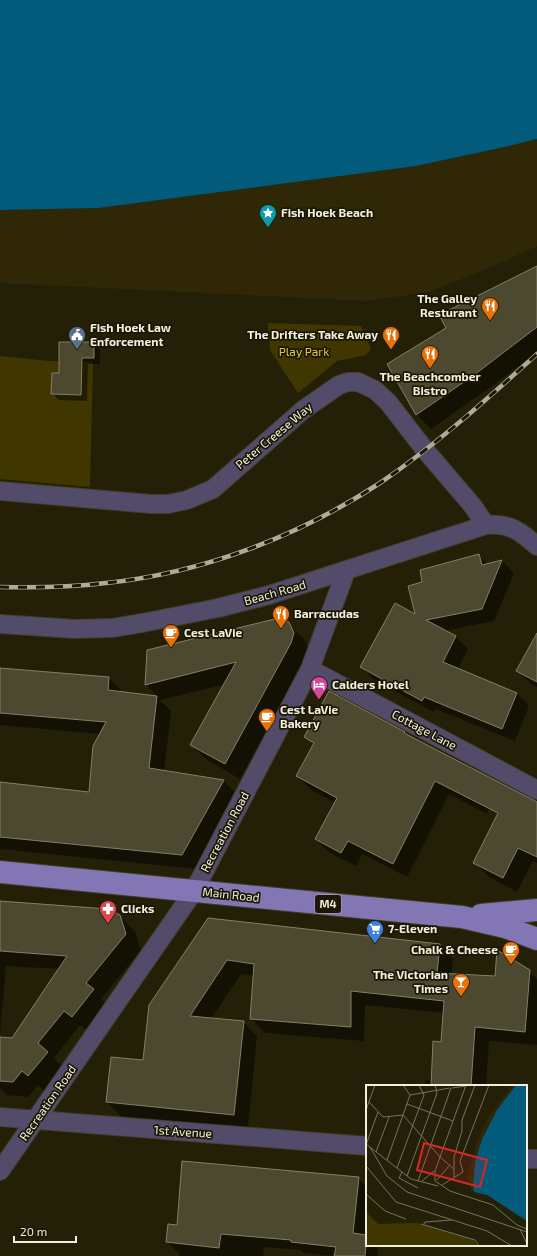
<svg xmlns="http://www.w3.org/2000/svg" width="537" height="1256" font-family="'Exo 2',sans-serif">
<style>
.green{fill:#403700}
.sand{fill:#2f2705}
.water{fill:#025b7b}
.shadow{fill:#0007}
.building{fill:#4d4930;stroke:#847f65}
.lines{fill:none;stroke-linecap:round;stroke-linejoin:round}
.street-casing{stroke:#413d26;stroke-width:20}
.primary-casing{stroke:#413d26;stroke-width:24}
.street{stroke:#524c6a;stroke-width:18}
.primary{stroke:#8376b5;stroke-width:22}
.rail-casing{stroke:#aeab99;stroke-width:4.5}
.rail{stroke:#1b1702;stroke-width:3;stroke-dasharray:9;stroke-linecap:butt}
.labels{text-anchor:middle;stroke-width:3.5;stroke-linejoin:round;paint-order:stroke}
.shield{fill:#1b1702;stroke:#b1ae9d;stroke-width:1}
.shield-label{font-size:11px;font-weight:bold;fill:#f1efe0}
.poi-label{font-size:12px;font-weight:bold;fill:#f1efe0;stroke:#1b1702;text-anchor:start}
.park-label{font-size:12px;fill:#ddc84e;stroke:#1b1702}
.street-label{font-size:12px;fill:#f1efe0;stroke:#1b1702}
.inset-road{fill:none;stroke:#76735e;stroke-width:1}
.view{fill:#d62828;fill-opacity:0.15;stroke:#d62828;stroke-width:2}
.inset-edge{fill:none;stroke:#f1efe0;stroke-width:2}
</style>
<rect width="100%" height="100%" fill="#242008"/>
<!-- green -->
<path class="green" d="M268 323 361 326 371 349 366 355 337 361 298 393 270 350Z
M0 356 49 361 93 362 90 487 0 479Z"/>
<!-- sand -->
<path class="sand" d="M537 139V246L492 267 429 292 368 301 0 283V210L99 208 416 166 509 146Z"/>
<!-- water -->
<path class="water" d="M0 0H537V139L509 146 416 166 99 208 0 210Z"/>
<!-- shadow -->
<path class="shadow" d="M537 271V352L488 389 431 429 417 415 447 329Z
M60 343H94L100 350V364H88L87 401 59 400 52 393 60 374Z
M479 556 488 565 502 561 514 573 494 621 444 631 456 637 468 649 458 669 517 693 529 706 515 741 436 709 434 712 374 680 362 667 417 616 424 582Z
M288 623 304 639 309 649 306 659 240 779 207 760 191 745 226 684 160 700 171 711 164 771 224 781 238 795 196 869 0 849V783L90 793 101 734 0 725V669L109 678 123 693 158 697 146 684Z
M537 636V687L530 683 518 671Z
M329 692 405 733 409 737 497 789 487 814 449 794 407 877 362 854 356 866 330 853 316 839 336 803 311 790 297 776 314 745 306 737Z
M537 803V863L533 861 517 892 489 877 474 862 498 815 494 810Z
M0 902 119 916 135 931 141 950 101 999 108 1005 88 1031 80 1025 54 1058 63 1068 44 1091 38 1085 28 1097 7 1095 0 1088V1038L12 1039 60 969 6 966 0 1034Z
M209 919 439 945 453 959 452 975 496 977 529 971 537 979V1045L489 1041 486 1086H425V1080L432 1081 442 1043 444 1013 365 1005 364 1041 265 1033 252 1019 254 976 241 974 211 1019 243 1022 257 1036 248 1129 121 1116 107 1102 144 1061Z
M358 1178 367 1187V1210L365 1235 367 1236V1245H376L378 1246 377 1256H332L303 1253 301 1250 264 1247 263 1256H179V1253L167 1242 178 1226Z"/>
<!-- building -->
<path class="building" d="M537 266V327L474 375 416 415 387 364 446 328 439 315Z
M59 342H94V358H82L81 395 51 394 52 373H59Z
M479 554 482 565 502 560 482 609 426 620 456 636 443 662 517 693 502 729 424 697 422 701 360 667 395 603 415 614 408 586 422 582 420 570Z
M279 618 289 622 294 633 291 643 225 764 190 745 236 662 145 685 147 650Z
M537 633V682L516 671Z
M0 668 109 677 108 690 157 696 149 768 224 780 182 855 0 837V782L89 792 93 746 106 722 0 713Z
M329 691 405 732 404 733 537 802V857L518 848 503 878 473 863 498 813 435 781 393 864 348 841 341 853 315 839 337 798 296 776 314 743 304 737Z
M0 901 108 909 120 915 126 934 86 983 94 989 72 1017 64 1011 38 1043 48 1052 28 1076 22 1071 13 1082 0 1081V1037L12 1038 67 956 0 951Z
M208 918 440 944 437 973 495 976 497 950 530 970 525 1032 475 1027 471 1086H431L433 1041 441 1042 444 1001 351 991V1027L250 1019 254 964 227 960 190 1016 244 1021 234 1115 106 1102 111 1057 143 1060 149 1005Z
M182 1161 359 1177 353 1233 367 1235 365 1256H334L336 1247 291 1242V1240L221 1234 219 1248 166 1242 168 1224 177 1225Z"/>
<g class="lines">
<defs>
<path id="street" d="M0 491 151 504H168L187 500 213 489 303 410 339 385 348 382H358L375 390 388 402 425 450 472 505 486 525
M0 624 75 629 112 628 142 623 218 608 269 595 486 525C510 523 520 531 537 546
M310 669 537 790
M0 1117 367 1146
M526 1159H537
M0 1171 194 891 310 669 346 571"/>
<path id="primary" d="M0 872 462 917 505 927 537 939
M481 915 537 910"/>
</defs>
<!-- street casing -->
<use href="#street" class="street-casing"/>
<!-- primary casing -->
<use href="#primary" class="primary-casing"/>
<!-- street -->
<use href="#street" class="street"/>
<!-- primary -->
<use href="#primary" class="primary"/>
<defs>
<path id="rail" d="M0 587C35 588 71 587 106 583 203 573 299 536 380 483 436 445 487 399 537 354"/>
</defs>
<!-- rail casing -->
<use href="#rail" class="rail-casing"/>
<!-- rail -->
<use href="#rail" class="rail"/>
</g>
<!-- icons -->
<defs>
<symbol id="sight-pin" viewBox="-11 -11 22 30"><path d="M0 17L-7.5 6A9.5 9.5 0 1 1 7.5 6Z" fill="#0f9aa8" stroke="#1b1702"/><path d="M0-6L1.8-2.2L6-1.7L2.9 1.2L3.7 5.4L0 3.3L-3.7 5.4L-2.9 1.2L-6-1.7L-1.8-2.2Z" fill="#fff"/></symbol>
<symbol id="restaurant-pin" viewBox="-11 -11 22 30"><path d="M0 17L-7.5 6A9.5 9.5 0 1 1 7.5 6Z" fill="#e8710a" stroke="#1b1702"/><path d="M-5-6h1v4h1v-4h1v4h1v-4h1v5L-1.5 .5V6h-2V.5L-5-1ZM5-6V6H3V1.5H1.5Q1.5-4 5-6Z" fill="#fff"/></symbol>
<symbol id="civic-pin" viewBox="-11 -11 22 30"><path d="M0 17L-7.5 6A9.5 9.5 0 1 1 7.5 6Z" fill="#5c6f8a" stroke="#1b1702"/><path d="M-.6-6.5H3V-4.5H.6V-3L4-1V1h2V6H-6V1h2V-1L-.6-3ZM-1.2 2.5V6h2.4V2.5Z" fill="#fff"/></symbol>
<symbol id="cafe-pin" viewBox="-11 -11 22 30"><path d="M0 17L-7.5 6A9.5 9.5 0 1 1 7.5 6Z" fill="#e8710a" stroke="#1b1702"/><path d="M-5.5-4.5H6V0H3Q3 3.5 0 3.5H-2.5Q-5.5 3.5-5.5 0ZM3-3.2v2h1.7v-2ZM-6 4.5H4V6H-6Z" fill="#fff"/></symbol>
<symbol id="hotel-pin" viewBox="-11 -11 22 30"><path d="M0 17L-7.5 6A9.5 9.5 0 1 1 7.5 6Z" fill="#d1479c" stroke="#1b1702"/><path d="M-6-4.5h1.5V1H6V5H4.5V3h-9V5H-6ZM-4 0a1.8 1.8 0 1 1 3.6 0ZM.5 0V-2.5h3Q6-2.5 6 0Z" fill="#fff"/></symbol>
<symbol id="pharmacy-pin" viewBox="-11 -11 22 30"><path d="M0 17L-7.5 6A9.5 9.5 0 1 1 7.5 6Z" fill="#e0444e" stroke="#1b1702"/><path d="M-2-6h4v4h4v4h-4v4h-4v-4h-4v-4h4Z" fill="#fff"/></symbol>
<symbol id="supermarket-pin" viewBox="-11 -11 22 30"><path d="M0 17L-7.5 6A9.5 9.5 0 1 1 7.5 6Z" fill="#3f7fe0" stroke="#1b1702"/><path d="M-6-5.5h2.5l.6 2H6L4.5 2H-2.5L-4.4-4H-6ZM-1.5 3.2a1.3 1.3 0 1 0 .1 0ZM3 3.2a1.3 1.3 0 1 0 .1 0Z" fill="#fff"/></symbol>
<symbol id="bar-pin" viewBox="-11 -11 22 30"><path d="M0 17L-7.5 6A9.5 9.5 0 1 1 7.5 6Z" fill="#e8710a" stroke="#1b1702"/><path d="M-6-5H6L.8 .8V4.5H3.5V6h-7V4.5H-.8V.8Z" fill="#fff"/></symbol>
</defs>
<g fill-rule="evenodd">
<use href="#sight-pin" x="258" y="203" width="20" height="27"/>
<use href="#restaurant-pin" x="480" y="296" width="20" height="27"/>
<use href="#civic-pin" x="67" y="325" width="20" height="27"/>
<use href="#restaurant-pin" x="381" y="325" width="20" height="27"/>
<use href="#restaurant-pin" x="420" y="344" width="20" height="27"/>
<use href="#restaurant-pin" x="271" y="604" width="20" height="27"/>
<use href="#cafe-pin" x="161" y="623" width="20" height="27"/>
<use href="#hotel-pin" x="309" y="675" width="20" height="27"/>
<use href="#cafe-pin" x="257" y="707" width="20" height="27"/>
<use href="#pharmacy-pin" x="98" y="899" width="20" height="27"/>
<use href="#supermarket-pin" x="365" y="919" width="20" height="27"/>
<use href="#cafe-pin" x="501" y="940" width="20" height="27"/>
<use href="#bar-pin" x="451" y="972" width="20" height="27"/>
</g>
<g class="labels">
<!-- shield labels -->
<rect class="shield" x="315" y="895" width="26" height="18" rx="3"/>
<g class="shield-label">
<text x="328" y="908">M4</text>
</g>
<!-- poi labels -->
<g class="poi-label">
<text x="281" y="217">Fish Hoek Beach</text>
<text x="477" y="303" text-anchor="end">The Galley<tspan x="477" dy="14">Resturant</tspan></text>
<text x="90" y="332">Fish Hoek Law<tspan x="90" dy="14">Enforcement</tspan></text>
<text x="378" y="339" text-anchor="end">The Drifters Take Away</text>
<text x="430" y="381" text-anchor="middle">The Beachcomber<tspan x="430" dy="14">Bistro</tspan></text>
<text x="294" y="618">Barracudas</text>
<text x="184" y="637">Cest LaVie</text>
<text x="332" y="689">Calders Hotel</text>
<text x="280" y="714">Cest LaVie<tspan x="280" dy="14">Bakery</tspan></text>
<text x="121" y="913">Clicks</text>
<text x="388" y="933">7-Eleven</text>
<text x="498" y="954" text-anchor="end">Chalk &amp; Cheese</text>
<text x="448" y="979" text-anchor="end">The Victorian<tspan x="448" dy="14">Times</tspan></text>
</g>
<!-- park labels -->
<g class="park-label">
<text x="304" y="356">Play Park</text>
</g>
<!-- street labels -->
<g class="street-label">
<text transform="translate(274 436) rotate(-40)" y="4">Peter Creese Way</text>
<text transform="translate(275 593) rotate(-16)" y="4">Beach Road</text>
<text transform="translate(424 730) rotate(28)" y="4">Cottage Lane</text>
<text transform="translate(225 832) rotate(-62)" y="4">Recreation Road</text>
<text transform="translate(231 895) rotate(6)" y="4">Main Road</text>
<text transform="translate(48 1103) rotate(-55)" y="4">Recreation Road</text>
<text transform="translate(183 1132) rotate(4)" y="4">1st Avenue</text>
</g>
</g>
<!-- overview -->
<g transform="translate(366 1085)">
<rect width="161" height="161" fill="#242008"/>
<path d="M0 127 12 139 51 138 107 155 111 161H0Z" fill="#403700"/>
<path d="M146 0H150L131 25 116 54 109 77 108 107 105 106 101 89 112 54 122 32Z" fill="#2f2705"/>
<path d="M150 0H161V136L121 110 108 107 107 102 109 77 116 54 131 25Z" fill="#025b7b"/>
<path class="inset-road" d="M86 3 100 1M44 10 84 3M3 17 17 32 37 30 44 10 37 0M41 19 87 36M0 25 9 0M0 59 45 94 72 101M0 60 12 27M4 62 21 91 41 107 161 147M10 67 23 32M21 75 37 30 74 72 88 84M0 81 30 117 121 146 146 161M31 83 58 10 53 0M36 87 33 93 52 103M41 91 71 8 69 0M88 92V72L96 46V35L109 0M71 95 83 81M52 96 85 3M56 96 68 86M69 96 84 106 127 120 151 140 161 144M69 96V86L100 0M76 100 97 87 94 76 123 0M0 109 19 126 40 134M55 139 109 155 113 161M58 139 59 137 86 135M154 144 161 159"/>
<path class="view" d="M58 58 121 75 114 102 51 85Z"/>
<rect width="161" height="161" class="inset-edge"/>
</g>
<!-- scale -->
<path d="M14 1236v6h62v-6" fill="none" stroke="#f1efe0" stroke-width="2"/>
<text x="20" y="1236" font-size="12" fill="#f1efe0" stroke="#1b1702" stroke-width="3" paint-order="stroke">20 m</text>
</svg>
